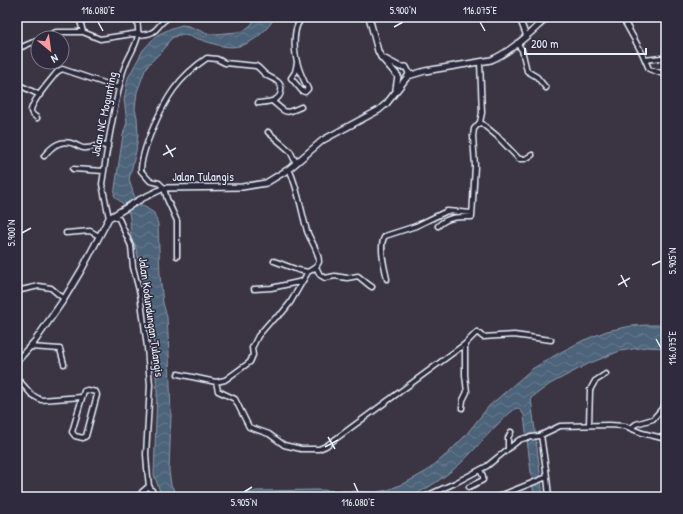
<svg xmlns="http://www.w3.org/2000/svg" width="683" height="514" font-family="'Patrick Hand',sans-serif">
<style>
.water{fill:url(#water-waves);stroke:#8c9cac}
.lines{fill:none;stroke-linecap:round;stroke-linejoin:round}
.minor-casing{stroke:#e8f1f8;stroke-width:7}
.major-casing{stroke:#e8f1f8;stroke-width:8}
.minor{stroke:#2f2a3d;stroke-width:4}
.major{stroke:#2f2a3d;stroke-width:5}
.ticks{fill:none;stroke:#e8f1f8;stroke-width:1.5}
.labels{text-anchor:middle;stroke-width:3;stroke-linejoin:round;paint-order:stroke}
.street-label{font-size:12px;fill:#e8f1f8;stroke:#2f2a3d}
.neatline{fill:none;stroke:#e8f1f8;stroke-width:1.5}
.ticks-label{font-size:10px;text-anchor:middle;fill:#e8f1f8}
</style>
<defs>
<pattern id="water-waves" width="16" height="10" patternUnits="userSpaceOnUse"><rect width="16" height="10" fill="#4e637a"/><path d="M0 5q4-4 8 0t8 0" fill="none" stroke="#687a8e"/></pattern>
</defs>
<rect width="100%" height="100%" fill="#3b3443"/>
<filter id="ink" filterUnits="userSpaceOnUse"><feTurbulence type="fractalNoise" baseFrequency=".025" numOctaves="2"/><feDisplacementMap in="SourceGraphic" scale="8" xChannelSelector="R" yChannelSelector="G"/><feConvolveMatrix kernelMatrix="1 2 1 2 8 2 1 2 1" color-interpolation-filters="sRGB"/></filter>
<g filter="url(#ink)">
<!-- water -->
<path class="water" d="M256 17H274C272 24 266 29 261 34 233 59 213 41 184 35H178L172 38 168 42 165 48 150 63 145 70 137 92 135 109 137 117 138 135 136 151 129 180 136 201 154 213 158 224 160 276 163 303 167 317 169 353 171 416 169 471 171 485 179 497H163L161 494 154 475 157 392 153 333 140 265 135 244 131 240C129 229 133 215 125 206 121 201 118 201 114 195L123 135 127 122 124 100 128 78 143 50 157 35 172 28 182 25 189 26 208 34H214L237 32 243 31 251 25Z
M647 325H666V348L646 347 620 351 588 364 550 384 531 398 543 497H534L524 415 519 409 516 408C495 424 480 445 461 463 446 476 428 489 410 497H230L257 491 318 490 375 492 388 490 409 481 427 471 448 453 465 436 489 406 532 369 559 353 584 340 607 331 631 326Z"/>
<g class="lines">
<defs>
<path id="minor" d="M79 17 83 32
M519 17 526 35
M622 17 642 53 649 69 666 75
M138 35C161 34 154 26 169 17
M42 38 56 32H83L100 39 139 33
M517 43 522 50 527 71 537 77 546 88
M17 49 38 40
M645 60 661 58 666 60
M297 63 295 72 291 78 302 91 305 92 308 89C304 81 300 73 298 65 294 53 291 23 305 17
M17 84 40 95
M272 101C287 113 283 115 301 107
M37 118C35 116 31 114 31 111 31 102 51 80 57 72L62 69 119 88
M480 122 497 136 519 159H525L532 155
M268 132 290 151 296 163
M44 156C52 146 61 139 74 144 79 146 81 149 86 148 96 148 97 142 108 147
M73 169 104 171
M114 216 119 219 131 246 133 267 140 294 147 347 150 385 146 454 147 468 149 486 156 497
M109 218 102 184 104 171C108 139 115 106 122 75 128 51 144 43 136 17
M438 226C448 216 460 217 472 217L475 166 473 136 474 129 480 122 482 113 480 62
M66 233 90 231 99 236
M177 256V221L167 199 164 188 159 183 150 181 141 171C141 150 161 107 174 89 183 77 195 66 207 58L217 59 225 63 256 66C260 68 261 71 265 74 269 78 274 78 278 82 281 85 282 87 281 91 280 102 267 102 258 103
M274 261 298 270 308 272
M316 267 320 275 325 278 335 276 347 278 358 276 369 285 372 287
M387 279C385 269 378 245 385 236L416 226 447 211 472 213
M254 289 271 288 303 281
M21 290 39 286 51 288 64 299
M30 347 60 349 64 364
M178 374 216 382 225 380 250 362 253 355 252 348 258 336 270 322 282 313 290 303 308 272 316 267 319 262C319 251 311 242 307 231 301 210 298 188 289 169
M17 378 32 395 41 400 82 397
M216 382 218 391 235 399 249 427 269 434 284 445 301 449H319L326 446 465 344 477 332 483 337 514 335 551 340
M87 390 96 392 97 395 86 436 83 438 75 436 72 432 84 391Z
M462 408 463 400 467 392 465 375V344
M589 425 590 390 595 381 606 374
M631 428 636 424 653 419 666 404
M541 435 547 477 549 497
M508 449V438L511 432
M469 487 483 480V476L480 470
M139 497 142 492 149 486
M424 497 455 483 487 466 519 440 525 438 539 436 560 426 609 425 625 426 642 433 666 439
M497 497 547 477"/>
<path id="major" d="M369 17 378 51 381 57 397 75
M408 76 425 71 491 60C511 52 531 32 548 17
M396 89 398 76
M17 361 35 341 64 299 82 269 109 218 141 199 164 188 242 187 266 183 289 169 323 140 379 110 387 103 408 76 409 73 406 67H400L381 57"/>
</defs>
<!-- minor casing -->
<use href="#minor" class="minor-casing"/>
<!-- major casing -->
<use href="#major" class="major-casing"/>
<!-- minor -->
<use href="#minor" class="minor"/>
<!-- major -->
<use href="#major" class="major"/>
</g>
</g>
<!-- ticks -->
<path class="ticks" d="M98 22 103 31M480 22 485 31M394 27 403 22M166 145 173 157M163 155 176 148M22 233 31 228M652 265 661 261M621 275 627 287M618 285 630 278M656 339 661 348M328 437 335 449M325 447 338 440M354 483 358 492M244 492 252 487"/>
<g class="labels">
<!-- street labels -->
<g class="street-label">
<text transform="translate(104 114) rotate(-78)" y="4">Jalan NC Mogunting</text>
<text x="203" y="181">Jalan Tulangis</text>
<text transform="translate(151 317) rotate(82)" y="4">Jalan Kodundungan Tulangis</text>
</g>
</g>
<!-- margin -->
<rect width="683" height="514" fill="none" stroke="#2f2a3d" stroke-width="44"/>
<!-- north arrow -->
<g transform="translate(50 50) rotate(151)"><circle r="19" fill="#2f2a3d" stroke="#797a88"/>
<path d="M0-3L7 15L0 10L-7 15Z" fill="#ff9aa2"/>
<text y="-6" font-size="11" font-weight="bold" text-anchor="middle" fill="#e8f1f8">N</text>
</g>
<!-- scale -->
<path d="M525 48v6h121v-6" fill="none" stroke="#e8f1f8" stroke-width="2"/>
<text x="531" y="48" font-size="12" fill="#e8f1f8" stroke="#2f2a3d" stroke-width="3" paint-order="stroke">200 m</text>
<rect x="22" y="22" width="639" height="470" class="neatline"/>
<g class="ticks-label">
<text x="98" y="14">116.080°E</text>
<text x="403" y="14">5.900°N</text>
<text x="480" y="14">116.075°E</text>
<text transform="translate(11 233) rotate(-90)" y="4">5.900°N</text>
<text transform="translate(672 261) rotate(-90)" y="4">5.905°N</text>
<text transform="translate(672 348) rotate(-90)" y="4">116.075°E</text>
<text x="244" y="506">5.905°N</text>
<text x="358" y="506">116.080°E</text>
</g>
</svg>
